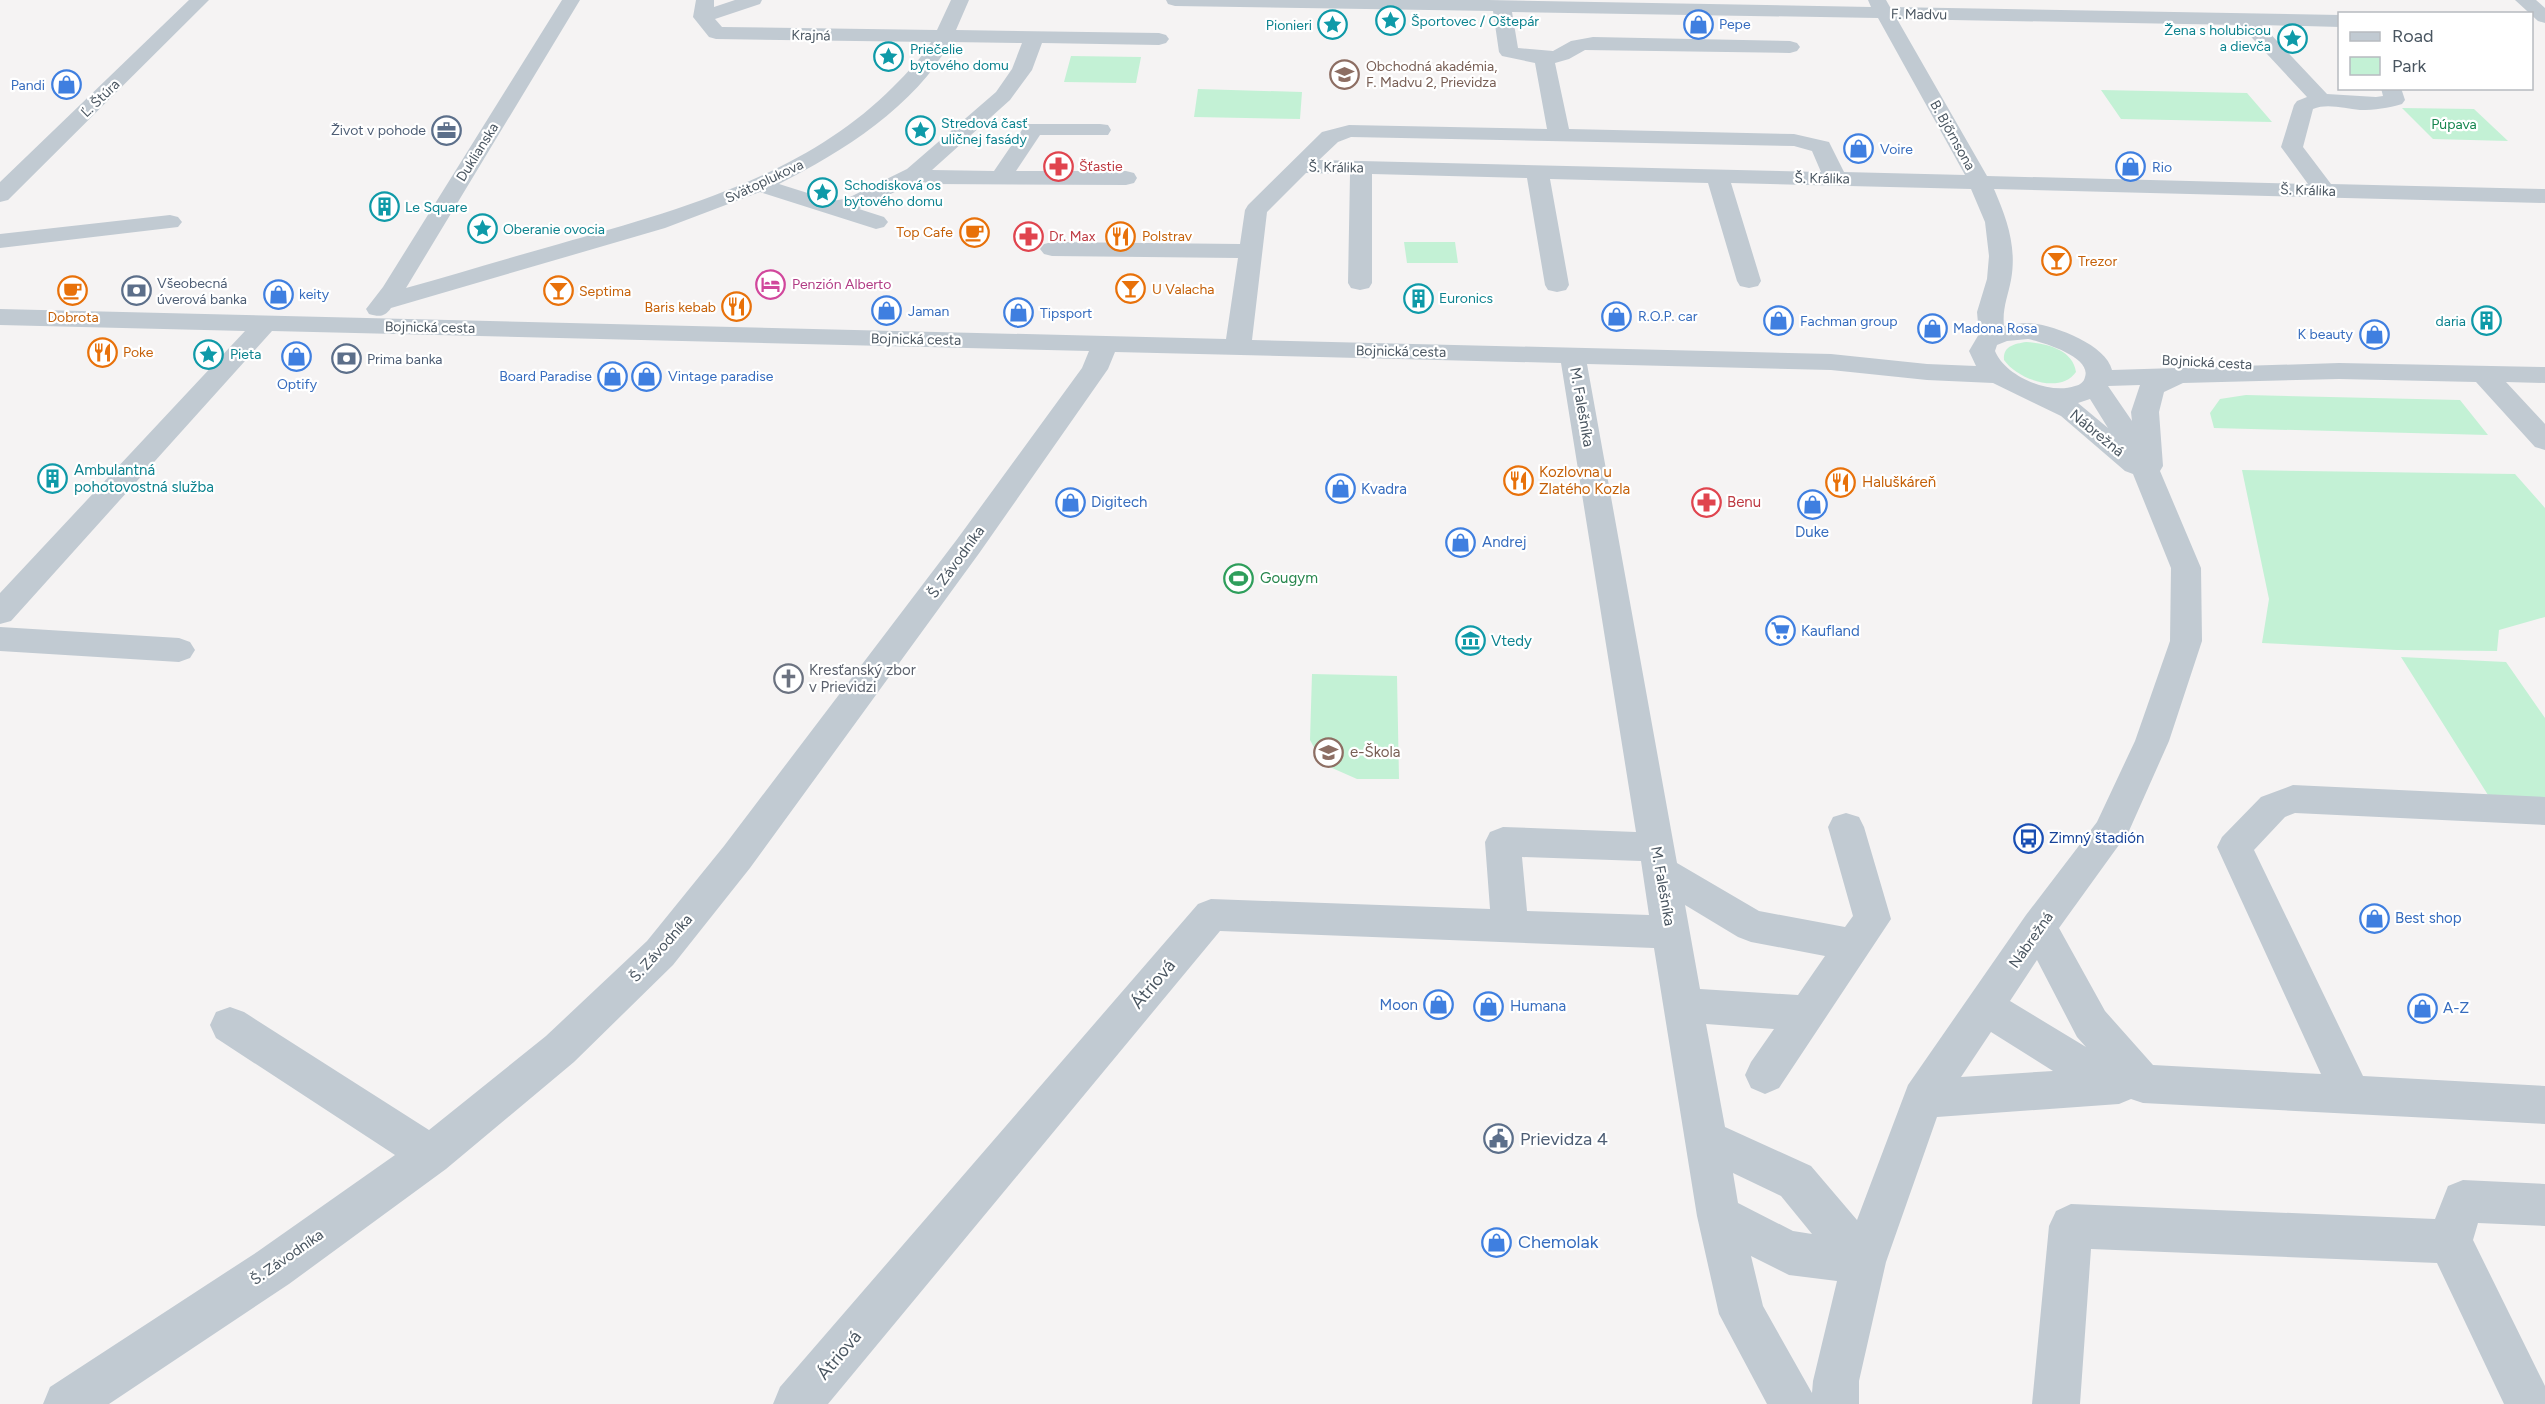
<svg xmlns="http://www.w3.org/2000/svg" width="2545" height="1404" font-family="Figtree,sans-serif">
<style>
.green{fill:#c3f1d5}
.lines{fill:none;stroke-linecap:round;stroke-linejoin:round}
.minor{fill:#c1cad2;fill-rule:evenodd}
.labels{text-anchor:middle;stroke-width:4.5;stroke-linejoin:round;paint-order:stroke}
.far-street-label{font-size:14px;fill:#4a5661;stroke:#fff}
.far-culture-label{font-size:14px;fill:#0d838f;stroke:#fff;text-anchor:start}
.far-shop-label{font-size:14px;fill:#366cbe;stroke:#fff;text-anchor:start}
.far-education-label{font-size:14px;fill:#785e54;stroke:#fff;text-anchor:start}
.far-park-label{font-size:14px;fill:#17864f;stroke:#fff}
.far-service-label{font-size:14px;fill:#4e5e75;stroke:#fff;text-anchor:start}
.far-health-label{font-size:14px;fill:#be3a42;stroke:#fff;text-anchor:start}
.far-food-label{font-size:14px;fill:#c56008;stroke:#fff;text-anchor:start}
.far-hotel-label{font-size:14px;fill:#b23c85;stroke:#fff;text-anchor:start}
.street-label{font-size:15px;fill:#4a5661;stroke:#fff}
.culture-label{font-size:15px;fill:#0d838f;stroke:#fff;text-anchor:start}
.food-label{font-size:15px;fill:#c56008;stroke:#fff;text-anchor:start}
.shop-label{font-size:15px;fill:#366cbe;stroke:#fff;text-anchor:start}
.health-label{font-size:15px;fill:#be3a42;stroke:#fff;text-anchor:start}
.leisure-label{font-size:15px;fill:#27864d;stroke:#fff;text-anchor:start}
.worship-label{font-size:15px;fill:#5b616d;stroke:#fff;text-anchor:start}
.education-label{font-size:15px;fill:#785e54;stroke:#fff;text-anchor:start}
.transit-label{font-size:15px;fill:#164399;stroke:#fff;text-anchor:start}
.near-street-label{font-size:18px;fill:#4a5661;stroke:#fff}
.near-service-label{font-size:18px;fill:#4e5e75;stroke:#fff;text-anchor:start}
.near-shop-label{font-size:18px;fill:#366cbe;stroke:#fff;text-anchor:start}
</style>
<rect width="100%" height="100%" fill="#f5f3f3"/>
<!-- green -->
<path class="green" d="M1071 56 1141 57 1136 83 1064 82Z
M1198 89 1302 92 1300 119 1194 117Z
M2101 90 2247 93 2272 122 2121 119Z
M2402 108 2474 109 2508 141 2433 139Z
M1404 242H1455L1458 263H1407Z
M2026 342C2045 343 2073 349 2076 372 2060 395 2017 379 2004 360 2003 346 2014 344 2026 342Z
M2246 395 2460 400 2488 435 2214 428 2210 413 2220 399Z
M2242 470 2515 474 2545 508V617L2499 630 2497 651 2397 650 2262 643 2269 599Z
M2401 657 2506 662 2545 718V798L2488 795Z
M1312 674 1397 676 1399 779H1357L1323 764 1310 740Z"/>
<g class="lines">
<!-- minor -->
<path class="minor" d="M189 0H209L8 200 0 202V182Z
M562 0H580L406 288C457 274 508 258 559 244 676 211 805 176 893 87 907 73 921 59 931 42L716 39 709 37 693 17 696 0H714V7L735 0H762L760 4 715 19 722 27 937 30 951 0H969L956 30 1159 33 1166 35 1169 39 1166 43 1159 45 1042 43 1032 70 1010 100 932 170 994 171 1026 124H1100L1108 125 1111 130 1108 135H1040L1016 171H1126L1134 173 1137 178 1134 183 1126 185 933 184 918 181 859 209 884 217 888 222 884 227 876 229 760 192 665 228 391 308C385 317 379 317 369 314L366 309 383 287ZM950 42 1022 43 1012 69 996 92 907 169 848 198 833 201 779 184C842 152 916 106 950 42Z
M1166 0H1488L1871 7 1868 0H1886L1890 7 2340 15V27L2262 25 2327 94 2376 97 2383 96 2381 88H2401L2405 100 2402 104C2388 108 2375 110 2360 110 2345 109 2328 103 2313 109L2303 147 2331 184 2545 189V203L1994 189C2007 219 2017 247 2011 280 2008 296 2002 309 2004 326 2011 325 2020 323 2028 323 2051 324 2106 344 2112 370L2339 363 2545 367V383L2506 382 2545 424V450L2535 447 2476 382 2339 379 2183 383 2164 392 2159 412 2163 466 2160 471 2201 568 2202 641 2169 741 2129 831 2059 928 2105 1011 2153 1065 2321 1074 2217 847 2222 837 2261 797 2293 785 2545 797V825L2295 813 2285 817 2254 850 2363 1076 2545 1086V1124L2143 1103 2131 1099 2119 1104 1937 1117 1886 1262 1859 1381V1404H1767L1719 1314 1697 1216 1654 948 1220 931 828 1404H773L780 1387 1198 904 1211 899 1490 909 1485 842 1490 832 1503 827 1636 832 1561 363 1115 352 1108 369 980 552 750 868 673 965 574 1062 446 1169 289 1284 109 1404H43L50 1387 257 1252 395 1155 216 1038 210 1025 216 1012 230 1007 244 1012 429 1130 546 1036 647 941 724 846 958 538 1082 368 1089 351 272 331 11 621 0 624V593L245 331 0 325V309L1226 339 1238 258 1052 256 1044 254 1040 249 1044 244 1052 242 1240 244 1245 210 1248 205 1322 132 1349 125 1547 129 1535 63 1502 56 1499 52 1493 11 1175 6 1168 4ZM1512 12 1878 18 1965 175 1844 172 1829 142 1794 134 1569 129 1555 63 1569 59 1585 50 1790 53 1797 51 1800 47 1797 43 1790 41 1593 37 1571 41 1553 51 1518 48ZM1897 19 2240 25 2307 97 2297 101 2294 105 2281 147 2308 184 1987 176ZM1351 137 1794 146 1812 151 1821 172 1319 160 1338 142ZM1306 173 1350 174 1348 283 1351 288 1360 290 1369 288 1372 283V174L1527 178 1545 285 1548 290 1557 292 1566 290 1569 285 1550 179 1708 183 1737 281 1740 286 1749 288 1758 286 1761 281 1731 183 1971 189 1985 222 1989 256 1987 279 1977 312 1979 334 1969 351 1976 366 1927 364 1831 354 1252 340 1267 212ZM2028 339C2043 342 2092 357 2085 377 2084 382 2080 385 2075 386 2049 395 2005 376 1995 351L1997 345 2007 341ZM1587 364 1831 370 1927 380 1993 383 2061 416 2125 471 2133 474 2171 568 2170 641 2135 741 2097 822 2026 915 1908 1085 1857 1220 1811 1166 1725 1127 1706 1024 1774 1029 1751 1062 1745 1075 1751 1088 1765 1094 1779 1088 1891 919 1864 827 1859 817 1846 813 1833 817 1828 827 1853 916 1845 927 1759 911 1677 863ZM2140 385 2131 412 2132 421 2108 386ZM2090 399 2108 428 2078 403ZM1522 857 1641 861 1649 915 1527 911ZM1685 905 1738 937 1751 942 1825 956 1798 995 1700 989ZM2037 960 2077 1037 2086 1047 2010 1001ZM1991 1032 2053 1071 1961 1077ZM1733 1173 1781 1196 1812 1234 1793 1231 1738 1203ZM1751 1256 1789 1275 1837 1281 1813 1381 1812 1393 1763 1306Z
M2515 0H2536L2545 8V23L2538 21Z
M170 215 178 217 182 222 178 227 0 248V234Z
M0 627 179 638 190 642 195 650 190 658 179 662 0 651Z
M2463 1180 2545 1184V1226L2478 1223 2473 1240 2545 1386V1404H2504L2437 1263 2091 1249 2080 1404H2032L2049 1226 2056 1211 2071 1204 2435 1219 2448 1186Z"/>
</g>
<!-- icons -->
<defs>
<symbol id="sight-ring" viewBox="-11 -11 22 22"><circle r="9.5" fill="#fff" stroke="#0f9aa8" stroke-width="1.5"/><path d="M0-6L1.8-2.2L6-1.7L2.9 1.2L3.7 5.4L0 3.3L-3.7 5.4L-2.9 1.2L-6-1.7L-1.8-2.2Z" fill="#0f9aa8"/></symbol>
<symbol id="shop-ring" viewBox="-11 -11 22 22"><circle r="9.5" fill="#fff" stroke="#3f7fe0" stroke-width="1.5"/><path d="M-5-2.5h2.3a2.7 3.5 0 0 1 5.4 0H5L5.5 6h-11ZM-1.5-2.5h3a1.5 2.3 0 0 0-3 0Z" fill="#3f7fe0"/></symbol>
<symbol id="school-ring" viewBox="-11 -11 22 22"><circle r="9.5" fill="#fff" stroke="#8d6e63" stroke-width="1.5"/><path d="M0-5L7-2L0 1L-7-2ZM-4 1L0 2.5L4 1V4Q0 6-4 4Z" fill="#8d6e63"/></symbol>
<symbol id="office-ring" viewBox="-11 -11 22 22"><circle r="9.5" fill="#fff" stroke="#5c6f8a" stroke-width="1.5"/><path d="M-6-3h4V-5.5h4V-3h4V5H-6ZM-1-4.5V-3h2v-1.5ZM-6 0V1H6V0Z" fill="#5c6f8a"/></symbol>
<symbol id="pharmacy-ring" viewBox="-11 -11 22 22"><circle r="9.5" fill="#fff" stroke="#e0444e" stroke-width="1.5"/><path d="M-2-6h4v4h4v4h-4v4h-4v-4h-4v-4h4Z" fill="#e0444e"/></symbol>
<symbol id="building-ring" viewBox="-11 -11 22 22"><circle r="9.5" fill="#fff" stroke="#0f9aa8" stroke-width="1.5"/><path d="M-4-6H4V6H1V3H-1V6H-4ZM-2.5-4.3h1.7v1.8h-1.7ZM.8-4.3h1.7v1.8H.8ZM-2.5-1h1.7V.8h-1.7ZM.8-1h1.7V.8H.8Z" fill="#0f9aa8"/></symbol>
<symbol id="cafe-ring" viewBox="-11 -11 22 22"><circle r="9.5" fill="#fff" stroke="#e8710a" stroke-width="1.5"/><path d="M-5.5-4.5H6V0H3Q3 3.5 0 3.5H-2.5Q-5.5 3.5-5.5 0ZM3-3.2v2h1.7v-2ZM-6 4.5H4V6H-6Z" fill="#e8710a"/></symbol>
<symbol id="restaurant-ring" viewBox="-11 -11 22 22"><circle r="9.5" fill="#fff" stroke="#e8710a" stroke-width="1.5"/><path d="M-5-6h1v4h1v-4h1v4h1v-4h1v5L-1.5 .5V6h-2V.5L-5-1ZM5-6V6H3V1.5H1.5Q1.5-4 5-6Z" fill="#e8710a"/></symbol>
<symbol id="bar-ring" viewBox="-11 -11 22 22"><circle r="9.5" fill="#fff" stroke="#e8710a" stroke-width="1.5"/><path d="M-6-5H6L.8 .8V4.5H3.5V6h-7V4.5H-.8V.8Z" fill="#e8710a"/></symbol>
<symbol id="hotel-ring" viewBox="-11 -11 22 22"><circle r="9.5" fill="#fff" stroke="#d1479c" stroke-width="1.5"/><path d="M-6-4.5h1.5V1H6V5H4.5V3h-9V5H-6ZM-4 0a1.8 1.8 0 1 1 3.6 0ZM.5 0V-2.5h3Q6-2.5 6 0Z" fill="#d1479c"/></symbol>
<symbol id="bank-ring" viewBox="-11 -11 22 22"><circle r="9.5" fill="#fff" stroke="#5c6f8a" stroke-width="1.5"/><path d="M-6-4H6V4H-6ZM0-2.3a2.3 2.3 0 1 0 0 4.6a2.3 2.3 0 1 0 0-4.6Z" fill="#5c6f8a"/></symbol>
<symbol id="stadium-ring" viewBox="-11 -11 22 22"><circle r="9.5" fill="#fff" stroke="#2e9e5b" stroke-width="1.5"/><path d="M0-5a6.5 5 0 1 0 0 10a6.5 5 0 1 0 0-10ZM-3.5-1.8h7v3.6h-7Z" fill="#2e9e5b"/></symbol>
<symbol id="supermarket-ring" viewBox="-11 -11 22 22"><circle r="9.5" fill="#fff" stroke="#3f7fe0" stroke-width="1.5"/><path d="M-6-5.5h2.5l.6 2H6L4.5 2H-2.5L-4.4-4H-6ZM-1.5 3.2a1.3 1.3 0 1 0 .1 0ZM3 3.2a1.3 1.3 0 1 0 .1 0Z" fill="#3f7fe0"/></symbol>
<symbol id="museum-ring" viewBox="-11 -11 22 22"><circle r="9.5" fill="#fff" stroke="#0f9aa8" stroke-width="1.5"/><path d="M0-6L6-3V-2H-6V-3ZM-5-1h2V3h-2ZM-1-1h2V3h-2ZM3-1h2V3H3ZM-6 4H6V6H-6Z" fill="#0f9aa8"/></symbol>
<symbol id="church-ring" viewBox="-11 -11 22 22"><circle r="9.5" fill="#fff" stroke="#6b7280" stroke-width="1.5"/><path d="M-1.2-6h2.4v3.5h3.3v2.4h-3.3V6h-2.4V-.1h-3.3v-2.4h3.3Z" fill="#6b7280"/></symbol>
<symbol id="bus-ring" viewBox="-11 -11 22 22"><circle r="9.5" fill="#fff" stroke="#1a4fb4" stroke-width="1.5"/><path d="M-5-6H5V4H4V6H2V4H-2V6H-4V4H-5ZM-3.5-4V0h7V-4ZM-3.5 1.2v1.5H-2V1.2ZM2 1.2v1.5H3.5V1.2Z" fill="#1a4fb4"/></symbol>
<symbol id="civic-ring" viewBox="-11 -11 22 22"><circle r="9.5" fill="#fff" stroke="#5c6f8a" stroke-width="1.5"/><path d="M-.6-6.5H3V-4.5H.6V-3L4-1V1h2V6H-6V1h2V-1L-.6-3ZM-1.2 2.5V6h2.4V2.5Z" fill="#5c6f8a"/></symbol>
</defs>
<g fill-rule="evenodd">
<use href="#sight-ring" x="1374" y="4" width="33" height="33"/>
<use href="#shop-ring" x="1682" y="8" width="33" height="33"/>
<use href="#sight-ring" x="1316" y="8" width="33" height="33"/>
<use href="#sight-ring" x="2276" y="22" width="33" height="33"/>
<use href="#sight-ring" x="872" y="40" width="33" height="33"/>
<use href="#school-ring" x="1328" y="58" width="33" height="33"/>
<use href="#shop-ring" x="50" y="68" width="33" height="33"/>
<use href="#office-ring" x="430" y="114" width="33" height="33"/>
<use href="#sight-ring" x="904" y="114" width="33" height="33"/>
<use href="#shop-ring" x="1842" y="132" width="33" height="33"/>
<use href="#pharmacy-ring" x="1042" y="150" width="33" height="33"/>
<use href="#shop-ring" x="2114" y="150" width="33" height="33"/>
<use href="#sight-ring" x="806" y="176" width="33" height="33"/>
<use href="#building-ring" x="368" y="190" width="33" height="33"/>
<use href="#sight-ring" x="466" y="212" width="33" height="33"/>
<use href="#cafe-ring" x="958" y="216" width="33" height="33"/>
<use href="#pharmacy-ring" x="1012" y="220" width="33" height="33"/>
<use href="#restaurant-ring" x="1104" y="220" width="33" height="33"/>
<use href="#bar-ring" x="2040" y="244" width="33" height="33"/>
<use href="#hotel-ring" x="754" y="268" width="33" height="33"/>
<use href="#bar-ring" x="1114" y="272" width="33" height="33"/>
<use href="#cafe-ring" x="56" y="274" width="33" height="33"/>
<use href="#bank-ring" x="120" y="274" width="33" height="33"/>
<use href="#bar-ring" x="542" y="274" width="33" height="33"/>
<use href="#shop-ring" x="262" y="278" width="33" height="33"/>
<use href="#building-ring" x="1402" y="282" width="33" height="33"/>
<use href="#restaurant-ring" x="720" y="290" width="33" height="33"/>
<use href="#shop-ring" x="870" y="294" width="33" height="33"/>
<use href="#shop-ring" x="1002" y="296" width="33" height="33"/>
<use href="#shop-ring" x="1600" y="300" width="33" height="33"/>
<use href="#shop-ring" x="1762" y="304" width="33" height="33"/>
<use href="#building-ring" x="2470" y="304" width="33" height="33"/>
<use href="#shop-ring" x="1916" y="312" width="33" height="33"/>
<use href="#shop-ring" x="2358" y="318" width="33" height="33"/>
<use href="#restaurant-ring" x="86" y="336" width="33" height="33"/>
<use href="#sight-ring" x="192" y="338" width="33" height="33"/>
<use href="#shop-ring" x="280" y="340" width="33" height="33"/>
<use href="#bank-ring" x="330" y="342" width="33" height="33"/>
<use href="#shop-ring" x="596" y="360" width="33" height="33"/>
<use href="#shop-ring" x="630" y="360" width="33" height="33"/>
<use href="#building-ring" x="36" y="462" width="33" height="33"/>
<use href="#restaurant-ring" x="1502" y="464" width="33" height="33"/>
<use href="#restaurant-ring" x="1824" y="466" width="33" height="33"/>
<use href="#shop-ring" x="1324" y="472" width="33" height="33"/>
<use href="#shop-ring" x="1054" y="486" width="33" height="33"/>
<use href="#pharmacy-ring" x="1690" y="486" width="33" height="33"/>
<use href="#shop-ring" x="1796" y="488" width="33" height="33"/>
<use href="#shop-ring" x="1444" y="526" width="33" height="33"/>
<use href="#stadium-ring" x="1222" y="562" width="33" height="33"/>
<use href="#supermarket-ring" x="1764" y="614" width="33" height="33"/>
<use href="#museum-ring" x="1454" y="624" width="33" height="33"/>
<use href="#church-ring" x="772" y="662" width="33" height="33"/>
<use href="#school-ring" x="1312" y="736" width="33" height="33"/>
<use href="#bus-ring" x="2012" y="822" width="33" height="33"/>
<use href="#shop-ring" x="2358" y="902" width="33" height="33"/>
<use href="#shop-ring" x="1422" y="988" width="33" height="33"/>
<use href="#shop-ring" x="1472" y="990" width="33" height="33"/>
<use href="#shop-ring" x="2406" y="992" width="33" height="33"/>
<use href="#civic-ring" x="1482" y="1122" width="33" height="33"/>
<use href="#shop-ring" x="1480" y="1226" width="33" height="33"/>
</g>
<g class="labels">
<!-- far-street labels -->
<g class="far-street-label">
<text transform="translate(1919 14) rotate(1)" y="5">F. Madvu</text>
<text transform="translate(811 35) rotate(1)" y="5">Krajná</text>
<text transform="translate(100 98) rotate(-44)" y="5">Ľ. Štúra</text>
<text transform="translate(1953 135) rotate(61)" y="5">B. Bjőrnsona</text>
<text transform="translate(477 152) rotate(-58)" y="5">Duklianska</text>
<text transform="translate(1336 167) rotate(1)" y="5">Š. Králika</text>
<text transform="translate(1822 178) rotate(1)" y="5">Š. Králika</text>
<text transform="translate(764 181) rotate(-25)" y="5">Svätoplukova</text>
<text transform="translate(2308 190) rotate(2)" y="5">Š. Králika</text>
<text transform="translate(430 327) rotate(1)" y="5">Bojnická cesta</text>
<text transform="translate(916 339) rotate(1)" y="5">Bojnická cesta</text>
<text transform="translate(1401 351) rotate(1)" y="5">Bojnická cesta</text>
<text transform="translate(2207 362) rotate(3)" y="5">Bojnická cesta</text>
</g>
<!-- far-culture labels -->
<g class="far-culture-label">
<text x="1411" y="26">Športovec / Oštepár</text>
<text x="1312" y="30" text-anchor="end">Pionieri</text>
<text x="2271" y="35" text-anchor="end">Žena s holubicou<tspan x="2271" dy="16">a dievča</tspan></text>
<text x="910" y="54">Priečelie<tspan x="910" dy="16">bytového domu</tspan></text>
<text x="941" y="128">Stredová časť<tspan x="941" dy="16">uličnej fasády</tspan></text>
<text x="844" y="190">Schodisková os<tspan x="844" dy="16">bytového domu</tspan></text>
<text x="405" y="212">Le Square</text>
<text x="503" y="234">Oberanie ovocia</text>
<text x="1439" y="303">Euronics</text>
<text x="2466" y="326" text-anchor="end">daria</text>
<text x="230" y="359">Pieta</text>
</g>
<!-- far-shop labels -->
<g class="far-shop-label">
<text x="1719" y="29">Pepe</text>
<text x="45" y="90" text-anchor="end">Pandi</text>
<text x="1880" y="154">Voire</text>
<text x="2152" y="172">Rio</text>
<text x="299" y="299">keity</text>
<text x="908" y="316">Jaman</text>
<text x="1040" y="318">Tipsport</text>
<text x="1638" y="321">R.O.P. car</text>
<text x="1800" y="326">Fachman group</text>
<text x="1953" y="333">Madona Rosa</text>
<text x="2353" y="339" text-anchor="end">K beauty</text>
<text x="592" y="381" text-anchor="end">Board Paradise</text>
<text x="668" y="381">Vintage paradise</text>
<text x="297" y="389" text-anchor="middle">Optify</text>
</g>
<!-- far-education labels -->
<g class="far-education-label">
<text x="1366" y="71">Obchodná akadémia,<tspan x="1366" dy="16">F. Madvu 2, Prievidza</tspan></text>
</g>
<!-- far-park labels -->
<g class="far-park-label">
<text x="2454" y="129">Púpava</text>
</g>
<!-- far-service labels -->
<g class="far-service-label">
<text x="426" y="135" text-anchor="end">Život v pohode</text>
<text x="157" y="288">Všeobecná<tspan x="157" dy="16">úverová banka</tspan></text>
<text x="367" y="364">Prima banka</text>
</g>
<!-- far-health labels -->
<g class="far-health-label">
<text x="1079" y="171">Šťastie</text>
<text x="1049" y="241">Dr. Max</text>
</g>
<!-- far-food labels -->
<g class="far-food-label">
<text x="953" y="237" text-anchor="end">Top Cafe</text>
<text x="1142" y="241">Polstrav</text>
<text x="2078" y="266">Trezor</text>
<text x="1152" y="294">U Valacha</text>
<text x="579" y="296">Septima</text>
<text x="716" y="312" text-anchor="end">Baris kebab</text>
<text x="73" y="322" text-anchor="middle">Dobrota</text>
<text x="123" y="357">Poke</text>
</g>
<!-- far-hotel labels -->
<g class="far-hotel-label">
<text x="792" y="289">Penzión Alberto</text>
</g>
<!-- street labels -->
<g class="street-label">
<text transform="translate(1582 407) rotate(80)" y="5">M. Falešníka</text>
<text transform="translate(2097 433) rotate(39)" y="5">Nábrežná</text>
<text transform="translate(956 562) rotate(-54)" y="5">Š. Závodníka</text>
<text transform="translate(1663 886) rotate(80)" y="5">M. Falešníka</text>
<text transform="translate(2031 940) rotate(-55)" y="5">Nábrežná</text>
<text transform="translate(661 948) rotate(-48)" y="5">Š. Závodníka</text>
<text transform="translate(287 1257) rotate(-35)" y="5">Š. Závodníka</text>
</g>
<!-- culture labels -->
<g class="culture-label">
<text x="74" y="475">Ambulantná<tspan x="74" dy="17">pohotovostná služba</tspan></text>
<text x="1491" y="646">Vtedy</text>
</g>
<!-- food labels -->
<g class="food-label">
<text x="1539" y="477">Kozlovna u<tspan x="1539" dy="17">Zlatého Kozla</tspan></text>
<text x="1862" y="487">Haluškáreň</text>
</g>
<!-- shop labels -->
<g class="shop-label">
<text x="1361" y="494">Kvadra</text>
<text x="1091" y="507">Digitech</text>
<text x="1812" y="537" text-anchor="middle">Duke</text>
<text x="1482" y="547">Andrej</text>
<text x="1801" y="636">Kaufland</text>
<text x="2395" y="923">Best shop</text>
<text x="1418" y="1010" text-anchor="end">Moon</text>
<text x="1510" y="1011">Humana</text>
<text x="2443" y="1013">A-Z</text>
</g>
<!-- health labels -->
<g class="health-label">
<text x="1727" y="507">Benu</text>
</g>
<!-- leisure labels -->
<g class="leisure-label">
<text x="1260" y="583">Gougym</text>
</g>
<!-- worship labels -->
<g class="worship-label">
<text x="809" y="675">Kresťanský zbor<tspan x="809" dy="17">v Prievidzi</tspan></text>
</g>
<!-- education labels -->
<g class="education-label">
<text x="1350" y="757">e-Škola</text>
</g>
<!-- transit labels -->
<g class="transit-label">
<text x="2049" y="843">Zimný štadión</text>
</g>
<!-- near-street labels -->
<g class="near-street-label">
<text transform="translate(1153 984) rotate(-50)" y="6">Átriová</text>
<text transform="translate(839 1355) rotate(-50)" y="6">Átriová</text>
</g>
<!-- near-service labels -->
<g class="near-service-label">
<text x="1520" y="1145">Prievidza 4</text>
</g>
<!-- near-shop labels -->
<g class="near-shop-label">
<text x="1518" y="1248">Chemolak</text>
</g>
</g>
<!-- legend -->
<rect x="2338" y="12" width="195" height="78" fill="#ffffff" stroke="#b7bbc0" stroke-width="1.5"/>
<rect x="2350" y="32" width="30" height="9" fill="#c1cad2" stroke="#b7bbc0" stroke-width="1.5"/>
<text x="2392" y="42" font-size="18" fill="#4a5661">Road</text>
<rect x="2350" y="57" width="30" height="18" fill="#c3f1d5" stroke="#b7bbc0" stroke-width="1.5"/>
<text x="2392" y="72" font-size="18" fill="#4a5661">Park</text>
</svg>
